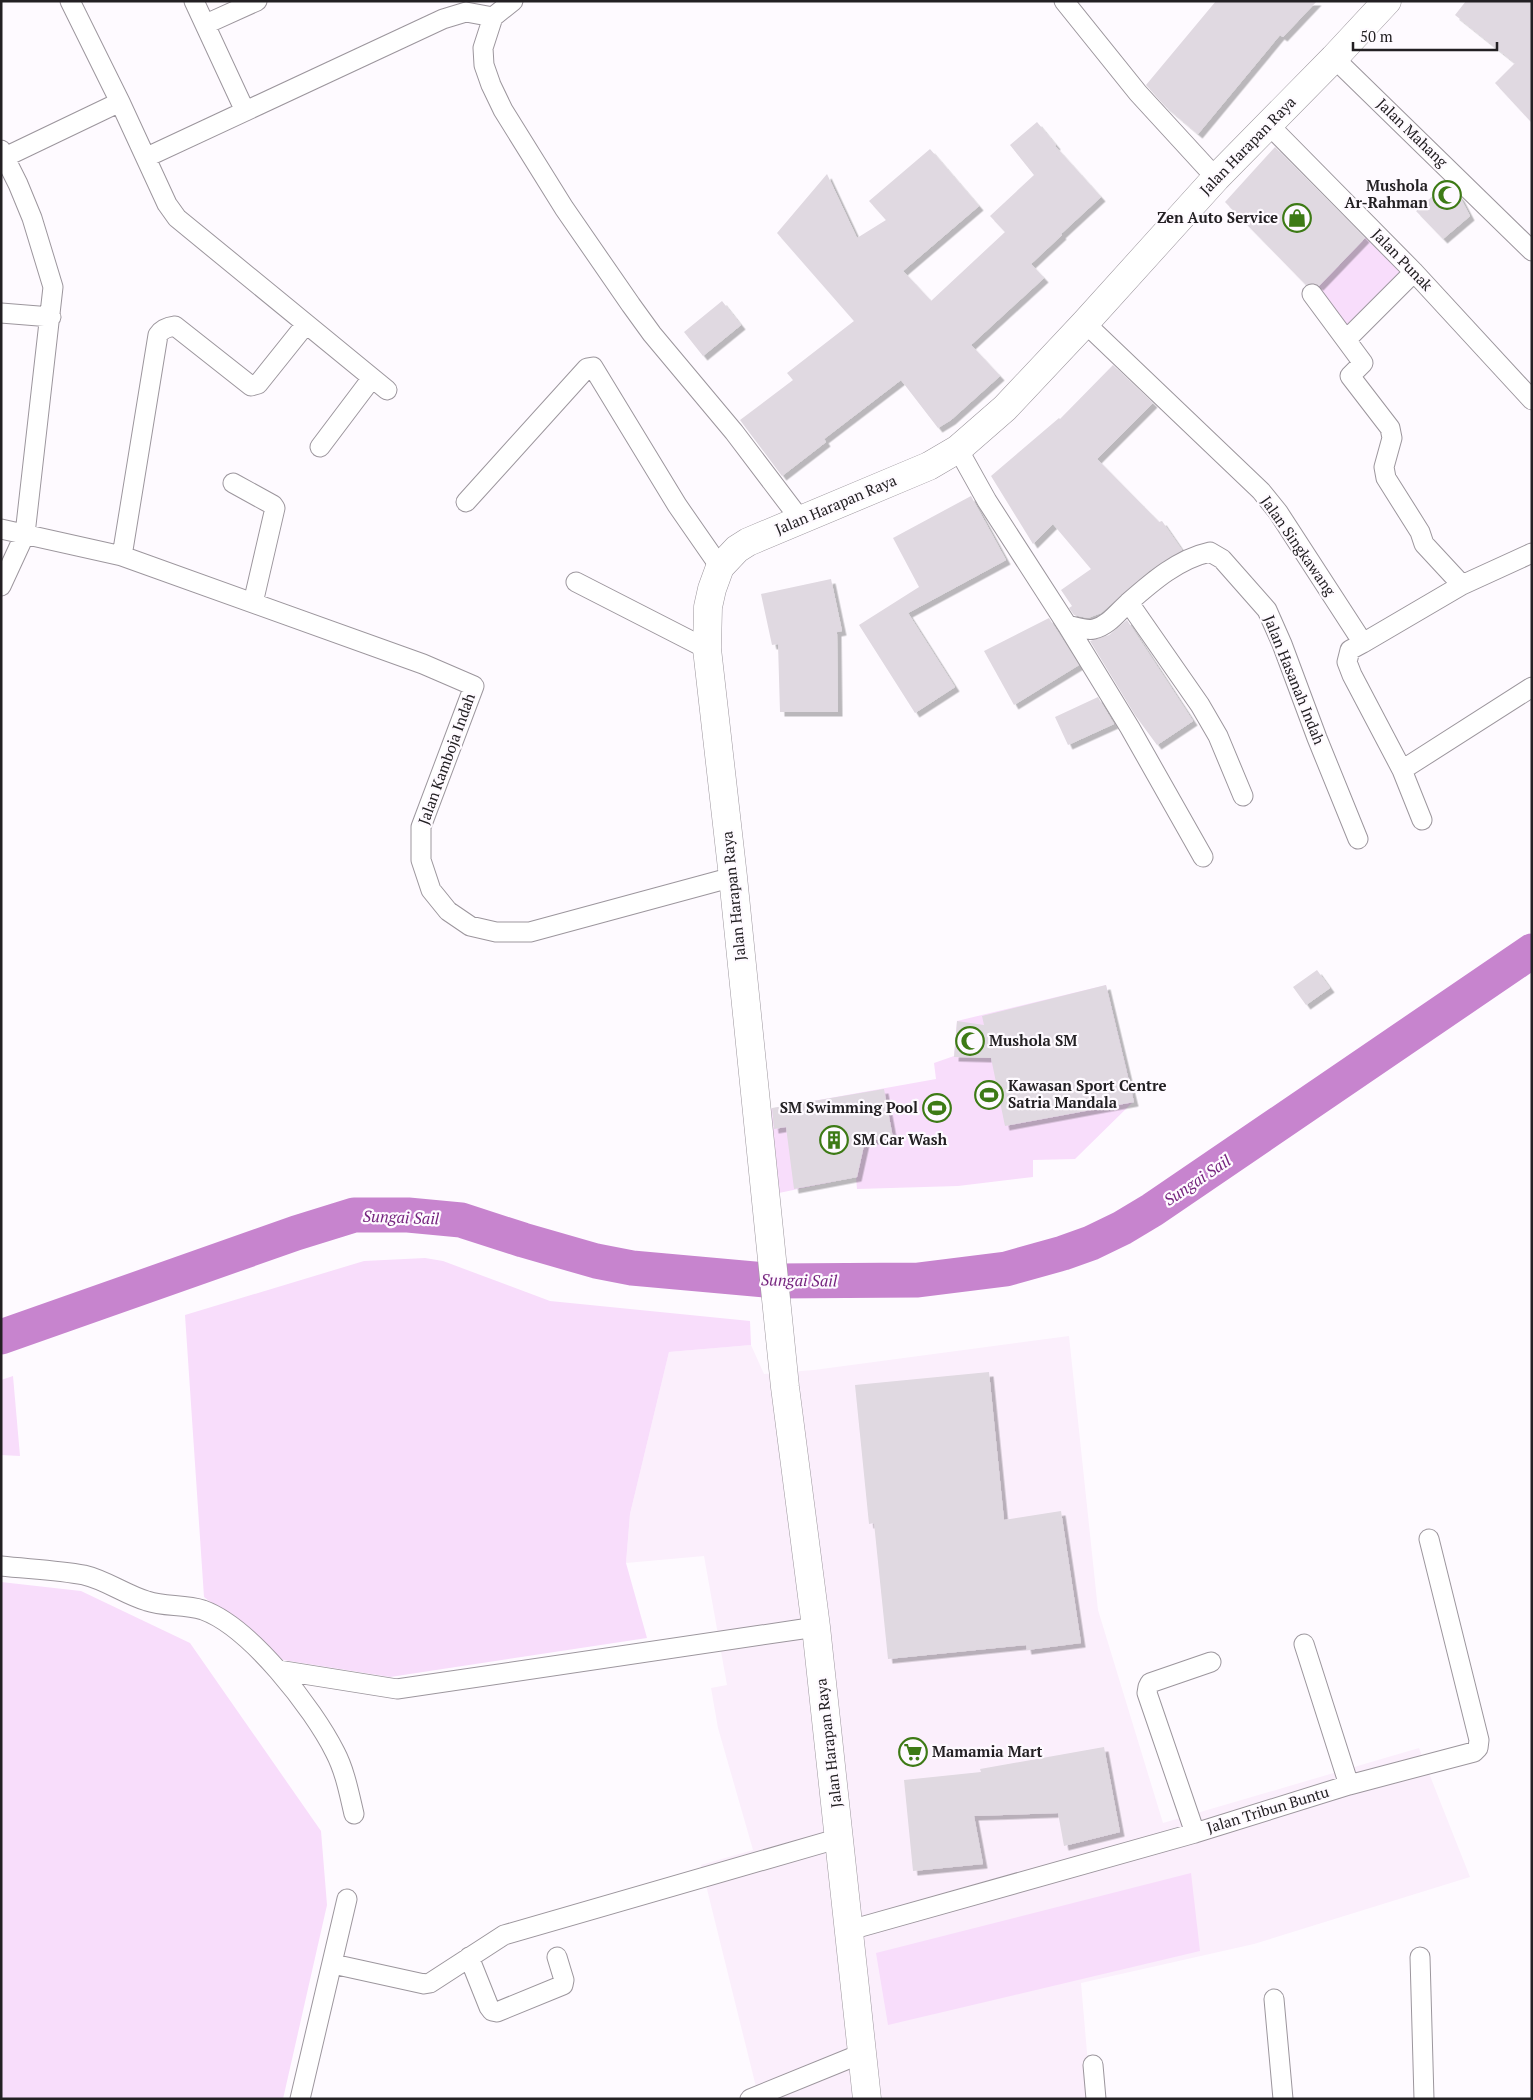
<svg xmlns="http://www.w3.org/2000/svg" width="1533" height="2100" font-family="'PT Serif',serif">
<style>
.built{fill:#fbeffc}
.green{fill:#f8ddfb}
.lines{fill:none;stroke-linecap:round;stroke-linejoin:round}
.river{stroke:#c784ce;stroke-width:35}
.building{fill:#e0d9e1;filter:url(#shadow)}
.minor-casing{stroke:#9c969d;stroke-width:21}
.primary-casing{stroke:#9c969d;stroke-width:29}
.minor{stroke:#fff;stroke-width:19}
.primary{stroke:#fff;stroke-width:28}
.labels{text-anchor:middle;stroke-width:4.5;stroke-linejoin:round;paint-order:stroke}
.street-label{font-size:15px;fill:#232023;stroke:#fefaff}
.poi-label{font-size:15px;font-weight:bold;fill:#232023;stroke:#fefaff;text-anchor:start}
.water-label{font-size:16px;font-style:italic;fill:#75247e;stroke:#fefaff}
</style>
<defs>
<filter id="shadow"><feDropShadow dx="4.5" dy="4.5" stdDeviation="0" flood-color="#0004"/></filter>
</defs>
<rect width="100%" height="100%" fill="#fefaff"/>
<!-- built -->
<path class="built" d="M1069 1336 1098 1610 1163 1823 1419 1748 1470 1877 1254 1944 1081 1983 1091 2099H759L701 1865 753 1850 718 1728 711 1688 727 1685 704 1556 626 1563 630 1514 669 1352 751 1345 764 1374 814 1370Z"/>
<!-- green -->
<path class="green" d="M1370 233 1405 271 1346 328 1313 292Z
M1106 985 1134 1101 1075 1159 1033 1160V1177L958 1186 857 1189 856 1177 774 1194 763 1110 936 1079 934 1063 954 1056 957 1021Z
M425 1258 443 1261 550 1301 750 1321 751 1345 669 1352 630 1514 626 1563 647 1638 390 1677 283 1660 204 1597 185 1315 364 1261Z
M13 1376 20 1456 1 1455V1380Z
M1 1582 81 1591 190 1643 321 1831 327 1905 283 2099H1Z
M1191 1873 1200 1951 888 2025 876 1953Z"/>
<g class="lines">
<!-- river -->
<path class="river" d="M1 1337 296 1233 354 1215H408L461 1220 523 1240 596 1261 632 1268 776 1281 918 1280 1006 1269 1063 1253 1091 1243 1122 1228 1152 1210 1532 951"/>
</g>
<!-- building -->
<path class="building" d="M1216 1H1317L1283 37 1280 35 1198 134 1164 105 1146 85Z
M1466 1H1532V123L1495 83 1515 63 1455 15Z
M1037 122 1056 145 1055 146 1101 197 1061 234 1062 235 1031 264 1044 278 971 345 1000 376 951 420 938 428 901 380 824 439 826 442 782 476 740 420 793 380 787 373 854 321 777 233 827 174 857 238 886 220 869 201 930 149 979 206 903 271 931 301 1005 232 990 216 1034 175 1010 145Z
M1275 147 1365 238 1319 286 1311 283 1306 285 1225 202Z
M1447 183 1460 197 1470 216 1443 239 1416 211Z
M722 301 741 325 703 356 684 332Z
M1113 365 1153 403 1097 459 1159 522 1162 521 1182 550 1149 571 1101 613 1088 618 1074 615 1069 608 1072 606 1061 590 1091 569 1053 524 1033 544 991 476 1059 418 1060 419Z
M971 496 1006 560 908 613 955 687 915 713 859 625 919 587 893 538Z
M831 579 842 631 837 632 838 712H780L778 644 772 645 761 594Z
M1049 618 1079 665 1014 705 984 651Z
M1127 620 1193 721 1157 745 1135 715 1090 641 1109 635Z
M1098 697 1114 724 1068 745 1055 717Z
M1317 970 1330 988 1306 1005 1293 987Z
M1106 985 1134 1102 1005 1126 991 1058 954 1057 957 1021 984 1025 982 1016Z
M884 1089 893 1138 865 1141 857 1177 794 1189 786 1127 774 1129 772 1108Z
M989 1372 1004 1520 1061 1511 1081 1643 1027 1650 1026 1645 888 1659 874 1523 869 1524 855 1385Z
M1104 1747 1120 1832 1064 1846 1058 1813 974 1816 983 1864 913 1871 904 1780 981 1772 980 1769Z"/>
<g class="lines">
<defs>
<path id="minor" d="M70 1 120 102
M194 1 245 111
M513 1 493 17 483 48 484 65 491 85 503 110 564 208 631 305 652 334 734 432 800 519
M1064 1 1138 93 1216 178
M206 24 257 1
M1334 58 1532 251
M1268 124 1414 272 1532 400
M1 150 18 184 32 218 53 287 25 534 1 586
M147 157 443 19 466 12 493 17
M1 159 120 102 167 204 177 218 387 390
M1312 294 1363 363 1350 376 1390 428 1392 438 1384 467 1386 478 1420 532 1424 544 1462 585
M1 313 51 317
M1085 323 1261 491 1278 512 1363 643 1462 585 1532 553
M1346 340 1414 272
M320 447 372 378
M958 449 987 501 1067 625C1076 627 1086 631 1094 629 1108 626 1118 612 1128 603 1152 582 1178 559 1210 552L1222 559 1267 610 1282 644 1317 738 1358 839
M233 483 273 505 275 508 253 603
M466 502 587 368 593 367 677 505 720 567
M1 529 122 556 423 664 474 686 421 827V860L431 890 448 911 470 926 496 932H530L733 877
M122 556 158 335C162 329 167 327 175 326L251 386 258 384 306 324
M576 582 707 649
M1129 603 1200 705 1218 736 1243 796
M1067 625 1130 728 1203 857
M1363 643 1350 650 1347 662 1352 675 1402 770 1422 820
M1402 770 1532 687
M1 1566C28 1569 57 1570 84 1575 106 1580 126 1595 147 1601 164 1607 184 1604 203 1610 250 1627 313 1708 335 1752 345 1771 349 1793 354 1814
M1304 1644 1349 1785
M278 1670 397 1689 816 1627
M1195 1833 1147 1693 1148 1687 1150 1683 1211 1662
M850 1930 1195 1833 1349 1785 1474 1752 1478 1748 1479 1740 1429 1539
M469 1957 489 2007 492 2011 497 2012 563 1985 564 1980 557 1957
M1420 1957 1424 2099
M333 1964 424 1984 430 1983 504 1935 840 1838
M1274 1999 1283 2099
M1093 2065 1096 2099
M300 2099 347 1899
M750 2099 863 2053"/>
<path id="primary" d="M867 2099 816 1627 785 1387 733 877 707 649 708 607 712 589 720 567 737 549 748 542 929 466 958 449 1005 408 1085 323 1216 178 1334 58 1387 1"/>
</defs>
<!-- minor casing -->
<use href="#minor" class="minor-casing"/>
<!-- primary casing -->
<use href="#primary" class="primary-casing"/>
<!-- minor -->
<use href="#minor" class="minor"/>
<!-- primary -->
<use href="#primary" class="primary"/>
</g>
<!-- icons -->
<defs>
<symbol id="mosque-ring" viewBox="-11 -11 22 22"><circle r="9.5" fill="#fefaff" stroke="#3d7a15" stroke-width="1.5"/><path d="M3.5-4.9A6 6 0 1 0 3.5 4.9A5 5 0 1 1 3.5-4.9Z" fill="#3d7a15"/></symbol>
<symbol id="shop-ring" viewBox="-11 -11 22 22"><circle r="9.5" fill="#fefaff" stroke="#3d7a15" stroke-width="1.5"/><path d="M-5-2.5h2.3a2.7 3.5 0 0 1 5.4 0H5L5.5 6h-11ZM-1.5-2.5h3a1.5 2.3 0 0 0-3 0Z" fill="#3d7a15"/></symbol>
<symbol id="stadium-ring" viewBox="-11 -11 22 22"><circle r="9.5" fill="#fefaff" stroke="#3d7a15" stroke-width="1.5"/><path d="M0-5a6.5 5 0 1 0 0 10a6.5 5 0 1 0 0-10ZM-3.5-1.8h7v3.6h-7Z" fill="#3d7a15"/></symbol>
<symbol id="building-ring" viewBox="-11 -11 22 22"><circle r="9.5" fill="#fefaff" stroke="#3d7a15" stroke-width="1.5"/><path d="M-4-6H4V6H1V3H-1V6H-4ZM-2.5-4.3h1.7v1.8h-1.7ZM.8-4.3h1.7v1.8H.8ZM-2.5-1h1.7V.8h-1.7ZM.8-1h1.7V.8H.8Z" fill="#3d7a15"/></symbol>
<symbol id="supermarket-ring" viewBox="-11 -11 22 22"><circle r="9.5" fill="#fefaff" stroke="#3d7a15" stroke-width="1.5"/><path d="M-6-5.5h2.5l.6 2H6L4.5 2H-2.5L-4.4-4H-6ZM-1.5 3.2a1.3 1.3 0 1 0 .1 0ZM3 3.2a1.3 1.3 0 1 0 .1 0Z" fill="#3d7a15"/></symbol>
</defs>
<g fill-rule="evenodd">
<use href="#mosque-ring" x="1431" y="179" width="32" height="32"/>
<use href="#shop-ring" x="1281" y="202" width="32" height="32"/>
<use href="#mosque-ring" x="954" y="1025" width="32" height="32"/>
<use href="#stadium-ring" x="973" y="1079" width="32" height="32"/>
<use href="#stadium-ring" x="921" y="1092" width="32" height="32"/>
<use href="#building-ring" x="818" y="1124" width="32" height="32"/>
<use href="#supermarket-ring" x="897" y="1736" width="32" height="32"/>
</g>
<g class="labels">
<!-- street labels -->
<g class="street-label">
<text transform="translate(1412 133) rotate(44)" y="5">Jalan Mahang</text>
<text transform="translate(1248 146) rotate(-46)" y="5">Jalan Harapan Raya</text>
<text transform="translate(1402 260) rotate(46)" y="5">Jalan Punak</text>
<text transform="translate(836 505) rotate(-23)" y="5">Jalan Harapan Raya</text>
<text transform="translate(1298 546) rotate(55)" y="5">Jalan Singkawang</text>
<text transform="translate(1294 680) rotate(68)" y="5">Jalan Hasanah Indah</text>
<text transform="translate(447 759) rotate(-70)" y="5">Jalan Kamboja Indah</text>
<text transform="translate(734 896) rotate(-96)" y="5">Jalan Harapan Raya</text>
<text transform="translate(829 1743) rotate(-97)" y="5">Jalan Harapan Raya</text>
<text transform="translate(1268 1810) rotate(-17)" y="5">Jalan Tribun Buntu</text>
</g>
<!-- poi labels -->
<g class="poi-label">
<text x="1428" y="191" text-anchor="end">Mushola<tspan x="1428" dy="17">Ar-Rahman</tspan></text>
<text x="1278" y="223" text-anchor="end">Zen Auto Service</text>
<text x="989" y="1046">Mushola SM</text>
<text x="1008" y="1091">Kawasan Sport Centre<tspan x="1008" dy="17">Satria Mandala</tspan></text>
<text x="918" y="1113" text-anchor="end">SM Swimming Pool</text>
<text x="853" y="1145">SM Car Wash</text>
<text x="932" y="1757">Mamamia Mart</text>
</g>
<!-- water labels -->
<g class="water-label">
<text transform="translate(1197 1180) rotate(-34)" y="6">Sungai Sail</text>
<text transform="translate(401 1217) rotate(2)" y="6">Sungai Sail</text>
<text transform="translate(799 1280) rotate(1)" y="6">Sungai Sail</text>
</g>
</g>
<!-- border -->
<rect width="1533" height="2100" fill="none" stroke="#232023" stroke-width="5"/>
<!-- scale -->
<path d="M1353 42v8h144v-8" fill="none" stroke="#232023" stroke-width="2.5"/>
<text x="1360" y="42" font-size="15" fill="#232023" stroke="#fefaff" stroke-width="4" paint-order="stroke">50 m</text>
</svg>
